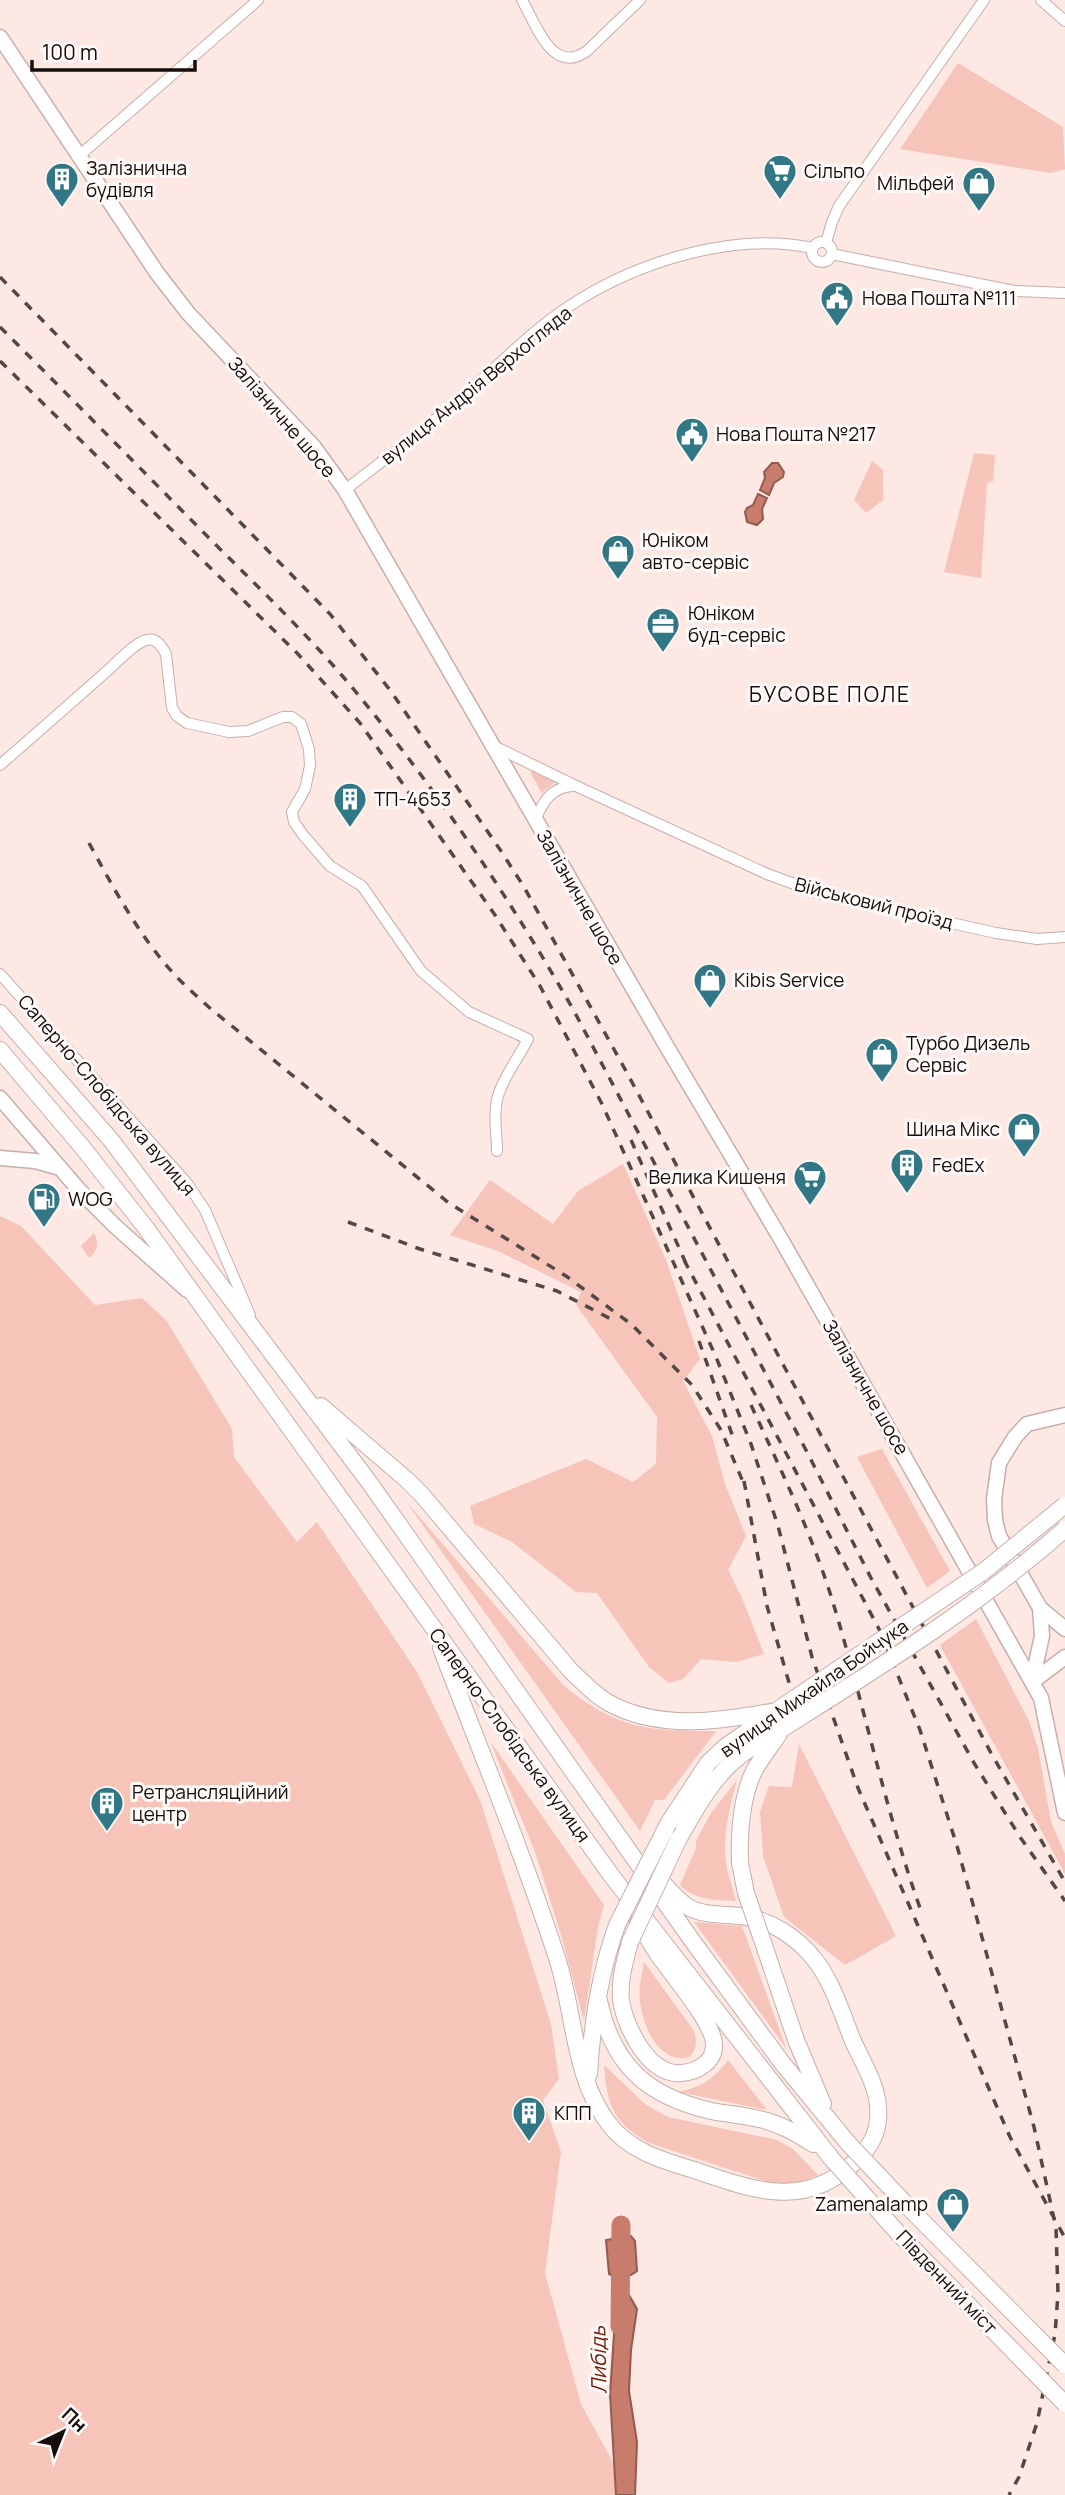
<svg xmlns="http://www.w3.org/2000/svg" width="1065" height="2495" font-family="Manrope,sans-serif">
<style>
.green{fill:#f6c4b9}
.water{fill:#c87c6c;stroke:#925b4f;stroke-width:2}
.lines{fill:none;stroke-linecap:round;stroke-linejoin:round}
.river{stroke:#c87c6c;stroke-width:19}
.street-casing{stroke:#c7aea9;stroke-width:12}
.secondary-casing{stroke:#c7aea9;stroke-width:17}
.primary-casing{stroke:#c7aea9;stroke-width:18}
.street{stroke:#fff;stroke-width:10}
.secondary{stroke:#fff;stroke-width:14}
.primary{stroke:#fff;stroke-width:16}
.rail{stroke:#534745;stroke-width:3.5;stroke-dasharray:9 9;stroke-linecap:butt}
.primary-bridge-casing{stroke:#c7aea9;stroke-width:18;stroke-linecap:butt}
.primary-bridge{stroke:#fff;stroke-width:16}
.labels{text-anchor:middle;stroke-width:6;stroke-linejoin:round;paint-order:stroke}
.poi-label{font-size:19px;fill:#150d0b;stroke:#fffaf8;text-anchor:start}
.street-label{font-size:19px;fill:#150d0b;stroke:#fffaf8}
.neighbourhood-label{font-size:21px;letter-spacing:2px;fill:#150d0b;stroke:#fffaf8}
.water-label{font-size:21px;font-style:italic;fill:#741807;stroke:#fffaf8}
</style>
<rect width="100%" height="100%" fill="#fde8e4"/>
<!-- green -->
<path class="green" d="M958 63 1063 127 1065 169 1051 173 900 149Z
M974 453 995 455 993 481 987 483 981 578 944 572Z
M872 461 883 470V500L866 513 854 500Z
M531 771H532L555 782 542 793 531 774Z
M623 1164 666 1260 700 1359 683 1381 712 1436 725 1484 746 1536 728 1570 742 1598 764 1654 736 1662 701 1659 683 1679 669 1683 649 1667 597 1593 576 1592 512 1542 474 1524 470 1506 586 1459 633 1482 656 1464 657 1417 576 1305 581 1292 498 1251 450 1235 490 1180 553 1224 578 1191Z
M0 1216 21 1226 95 1305 142 1298 166 1320 232 1429 234 1457 297 1542 317 1522 417 1672 480 1800 551 2024 559 2079 543 2100 561 2152 545 2273 581 2404 631 2495H0Z
M94 1233C99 1242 98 1252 89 1258L81 1246Z
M882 1449 950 1571 927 1588 857 1457Z
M405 1500 564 1686C619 1730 648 1731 716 1731L664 1800H655L640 1831Z
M976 1619 1029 1721 1038 1748 1051 1822 1065 1854V1874L940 1645Z
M490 1741 604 1905 598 1927 584 2021 562 1938 535 1852Z
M799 1744 896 1936 845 1965 784 1917 763 1856 760 1812 769 1786 792 1787Z
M737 1780C730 1806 722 1836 726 1863 728 1876 733 1888 736 1901 716 1900 694 1900 680 1885L696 1848V1841L711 1813Z
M694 1922 742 1926 786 2048Z
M644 1962 694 2031C697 2042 697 2050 688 2058 658 2062 643 2027 640 2001 638 1988 642 1974 644 1962Z
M728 2060 767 2110 679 2092C701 2087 715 2078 728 2060Z
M604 2065 646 2105 668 2117 777 2140 793 2149 818 2175 796 2184H774L649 2143C613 2122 607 2106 604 2065Z"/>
<!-- water -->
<path class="water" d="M772 463H778L784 472 783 477 774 483 769 495 760 490 765 478 764 472Z
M758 494 767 498 762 509 763 519 757 525 747 522 745 512 747 508 753 505Z
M631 2236 635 2241 637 2271C628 2278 620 2279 609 2274L606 2240Z
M629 2295 637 2309 631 2350 629 2391 637 2442 635 2495H616L610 2394 616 2305Z"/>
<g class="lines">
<!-- river -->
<path class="river" d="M620 2326 621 2225"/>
<defs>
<path id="street" d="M522 0C536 24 552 76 587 51L640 0
M1041 0 1065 21
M79 156 258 0
M812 252a10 10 0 1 1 20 0a10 10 0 1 1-20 0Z
M826 243 832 222 839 206 984 0
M832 254 1014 291 1065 293
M345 490C384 460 423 430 461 398 497 367 531 331 571 305 637 262 734 231 813 248
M494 746 576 786 767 874 822 894 996 933 1037 939 1065 937
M0 765C36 734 72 702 107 671 116 663 135 643 146 640 156 637 162 646 166 654L172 708 177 716 187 723 229 732 248 731 283 717H292L301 724 309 749 310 766 305 789 292 812 294 822 303 835 330 866 362 886 421 971 469 1012 528 1039C518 1059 498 1084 496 1106 494 1120 497 1137 497 1151
M535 820C543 802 551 787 573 786
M0 974 187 1183 205 1210 250 1315"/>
<path id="secondary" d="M0 37 157 273 188 313 314 447 345 490 667 1047 782 1241 1041 1698 1065 1813
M0 1098 80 1191 116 1227 187 1290
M0 1158 35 1161 60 1168
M1065 1415 1027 1424 1015 1437 999 1463 994 1499 995 1520 999 1536 1040 1608 1065 1629
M1032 1682 1042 1636 1040 1608
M1032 1682 1065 1657"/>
<path id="primary" d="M0 1013 111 1140 369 1482 691 1939 783 2064 848 2143
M0 1050 83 1148 146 1228 611 1875 831 2158
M321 1406 407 1480 422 1495 571 1671C583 1682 594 1695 609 1703 660 1731 721 1721 776 1711
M441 1648C480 1750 522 1851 556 1955 575 2010 572 2076 609 2124 630 2152 665 2161 697 2171 756 2191 806 2210 857 2160 872 2145 880 2130 878 2107 877 2085 862 2061 853 2041 842 2014 833 1983 815 1960 797 1937 770 1919 740 1916 723 1914 704 1916 688 1907 677 1900 667 1887 658 1878
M668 1824 708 1763 725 1747 768 1717
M679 1838C696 1809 713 1776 741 1755 753 1746 769 1738 782 1729
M740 1863C739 1833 741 1798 754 1771 761 1758 771 1746 779 1734
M630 1942C625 1961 619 1980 621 2000 625 2027 649 2076 681 2073 697 2072 715 2062 714 2044 713 2021 669 1972 655 1950 649 1941 644 1931 638 1922
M766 1951 796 2040 823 2104
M599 2001C613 2066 647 2096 711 2111 727 2114 743 2115 759 2119 779 2123 796 2133 813 2144
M589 2074C592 2024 600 1972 617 1925"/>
</defs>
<!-- street casing -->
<use href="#street" class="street-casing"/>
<!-- secondary casing -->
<use href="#secondary" class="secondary-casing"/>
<!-- primary casing -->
<use href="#primary" class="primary-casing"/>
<!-- street -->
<use href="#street" class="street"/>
<!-- secondary -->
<use href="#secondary" class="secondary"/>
<!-- primary -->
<use href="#primary" class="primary"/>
<!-- rail -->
<path class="rail" d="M0 277 330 614 390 690 501 851 524 887 626 1071 991 1753 1065 1882
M0 327C70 397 140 468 209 538 255 584 303 630 345 679 432 782 508 895 574 1011L807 1452 871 1578 974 1763 1020 1837 1065 1901
M0 361 297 653 360 723 495 915 540 986 602 1104 716 1357 751 1444 778 1526 812 1657 858 1788 1010 2137 1065 2238
M89 843C114 889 139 936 175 975 186 987 199 998 211 1009L449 1203 566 1276 631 1324 692 1385 721 1430 746 1489
M631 1140 688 1268
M348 1222 420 1249 557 1291 611 1319
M684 1260 879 1629 920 1730 957 1846 1034 2127 1056 2228 1058 2294 1055 2334 1037 2423 1019 2477 1009 2495
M699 1341 734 1440
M751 1405C780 1468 810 1530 831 1596 863 1700 884 1806 920 1908
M744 1481 767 1606 792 1693"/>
<defs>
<path id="primary-bridge" d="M776 1711 984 1571 1065 1505
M782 1729C880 1667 978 1606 1065 1529
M740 1863 746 1893 766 1951
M617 1925 668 1824
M630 1942 679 1838
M848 2143 917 2216 1065 2365
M831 2158 899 2234 1065 2404"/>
</defs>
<!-- primary-bridge casing -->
<use href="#primary-bridge" class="primary-bridge-casing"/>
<!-- primary-bridge -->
<use href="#primary-bridge" class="primary-bridge"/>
</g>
<!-- icons -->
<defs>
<symbol id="supermarket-pin" viewBox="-11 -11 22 30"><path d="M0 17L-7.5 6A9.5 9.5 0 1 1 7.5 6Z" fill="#327785" stroke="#fffaf8"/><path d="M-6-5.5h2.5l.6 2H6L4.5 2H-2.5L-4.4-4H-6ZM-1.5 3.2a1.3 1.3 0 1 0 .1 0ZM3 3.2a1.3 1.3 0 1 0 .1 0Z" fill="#fff"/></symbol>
<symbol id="building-pin" viewBox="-11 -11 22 30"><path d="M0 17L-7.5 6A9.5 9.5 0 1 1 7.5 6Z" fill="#327785" stroke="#fffaf8"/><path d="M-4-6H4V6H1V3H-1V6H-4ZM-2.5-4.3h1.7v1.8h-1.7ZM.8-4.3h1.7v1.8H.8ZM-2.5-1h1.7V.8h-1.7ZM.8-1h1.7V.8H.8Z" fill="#fff"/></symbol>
<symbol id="shop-pin" viewBox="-11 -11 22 30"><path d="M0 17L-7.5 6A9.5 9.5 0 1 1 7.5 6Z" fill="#327785" stroke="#fffaf8"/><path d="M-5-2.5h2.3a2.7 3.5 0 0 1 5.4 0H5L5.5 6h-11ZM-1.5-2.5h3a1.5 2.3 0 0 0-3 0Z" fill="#fff"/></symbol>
<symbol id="civic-pin" viewBox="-11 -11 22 30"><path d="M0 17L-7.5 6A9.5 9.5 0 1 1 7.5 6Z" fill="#327785" stroke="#fffaf8"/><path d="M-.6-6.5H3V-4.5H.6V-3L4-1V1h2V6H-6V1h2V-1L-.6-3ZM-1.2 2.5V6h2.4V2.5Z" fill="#fff"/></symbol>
<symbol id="office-pin" viewBox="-11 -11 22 30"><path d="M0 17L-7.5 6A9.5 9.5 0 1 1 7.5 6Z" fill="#327785" stroke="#fffaf8"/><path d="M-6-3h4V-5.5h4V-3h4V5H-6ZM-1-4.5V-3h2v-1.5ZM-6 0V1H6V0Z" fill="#fff"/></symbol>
<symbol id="fuel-pin" viewBox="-11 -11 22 30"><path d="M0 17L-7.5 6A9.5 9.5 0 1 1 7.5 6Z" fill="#327785" stroke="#fffaf8"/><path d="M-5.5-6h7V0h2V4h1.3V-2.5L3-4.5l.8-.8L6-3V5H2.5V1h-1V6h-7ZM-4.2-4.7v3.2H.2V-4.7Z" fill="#fff"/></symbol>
</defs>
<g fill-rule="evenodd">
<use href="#supermarket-pin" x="761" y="152" width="38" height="52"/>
<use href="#building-pin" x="43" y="160" width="38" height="52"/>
<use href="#shop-pin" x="960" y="164" width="38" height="52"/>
<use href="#civic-pin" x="818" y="279" width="38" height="52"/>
<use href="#civic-pin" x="673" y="415" width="38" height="52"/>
<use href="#shop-pin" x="599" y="532" width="38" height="52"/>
<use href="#office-pin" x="644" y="605" width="38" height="52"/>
<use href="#building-pin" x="331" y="780" width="38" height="52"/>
<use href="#shop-pin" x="691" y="961" width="38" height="52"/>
<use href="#shop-pin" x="863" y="1035" width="38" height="52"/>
<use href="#shop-pin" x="1005" y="1110" width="38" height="52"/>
<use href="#building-pin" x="888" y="1146" width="38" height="52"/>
<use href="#supermarket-pin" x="791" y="1158" width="38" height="52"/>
<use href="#fuel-pin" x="25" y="1180" width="38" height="52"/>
<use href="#building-pin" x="88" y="1784" width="38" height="52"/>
<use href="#building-pin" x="510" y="2094" width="38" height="52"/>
<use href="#shop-pin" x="934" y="2185" width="38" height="52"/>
</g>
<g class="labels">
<!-- poi labels -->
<g class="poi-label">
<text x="86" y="175">Залізнична<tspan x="86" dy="22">будівля</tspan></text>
<text x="804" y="178">Сільпо</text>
<text x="954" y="190" text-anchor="end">Мільфей</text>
<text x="862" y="305">Нова Пошта №111</text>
<text x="716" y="441">Нова Пошта №217</text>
<text x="642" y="547">Юніком<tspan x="642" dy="22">авто-сервіс</tspan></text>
<text x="688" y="620">Юніком<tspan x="688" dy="22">буд-сервіс</tspan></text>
<text x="374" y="806">ТП-4653</text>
<text x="734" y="987">Kibis Service</text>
<text x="906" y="1050">Турбо Дизель<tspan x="906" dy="22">Сервіс</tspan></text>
<text x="1000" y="1136" text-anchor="end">Шина Мікс</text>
<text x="932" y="1172">FedEx</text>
<text x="786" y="1184" text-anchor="end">Велика Кишеня</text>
<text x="68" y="1206">WOG</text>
<text x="132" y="1799">Ретрансляційний<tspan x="132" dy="22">центр</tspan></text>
<text x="554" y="2120">КПП</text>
<text x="928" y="2211" text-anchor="end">Zamenalamp</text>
</g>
<!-- street labels -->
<g class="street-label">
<text transform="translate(476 385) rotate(-39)" y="7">вулиця Андрія Верхогляда</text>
<text transform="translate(282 417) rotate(49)" y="7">Залізничне шосе</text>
<text transform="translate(580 897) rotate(60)" y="7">Залізничне шосе</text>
<text transform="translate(874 903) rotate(14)" y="7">Військовий проїзд</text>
<text transform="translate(107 1095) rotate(49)" y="7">Саперно-Слобідська вулиця</text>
<text transform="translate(866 1387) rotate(60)" y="7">Залізничне шосе</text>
<text transform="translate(814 1688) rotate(-35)" y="7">вулиця Михайла Бойчука</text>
<text transform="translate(510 1735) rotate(54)" y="7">Саперно-Слобідська вулиця</text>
<text transform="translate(947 2282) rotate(46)" y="7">Південний міст</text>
</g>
<!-- neighbourhood labels -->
<g class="neighbourhood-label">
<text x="830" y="702">БУСОВЕ ПОЛЕ</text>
</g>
<!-- water labels -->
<g class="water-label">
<text transform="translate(599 2360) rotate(-91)" y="7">Либідь</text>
</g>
</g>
<!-- north arrow -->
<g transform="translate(63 2432) rotate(43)" stroke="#fffaf8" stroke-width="5" paint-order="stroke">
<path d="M0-5L12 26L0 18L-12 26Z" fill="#150d0b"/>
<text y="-10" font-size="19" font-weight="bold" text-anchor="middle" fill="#150d0b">Пн</text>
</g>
<!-- scale -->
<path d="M32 60v10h163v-10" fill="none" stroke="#150d0b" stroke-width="3.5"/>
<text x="42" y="60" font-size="21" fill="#150d0b" stroke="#fffaf8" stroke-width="5" paint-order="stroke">100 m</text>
</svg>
